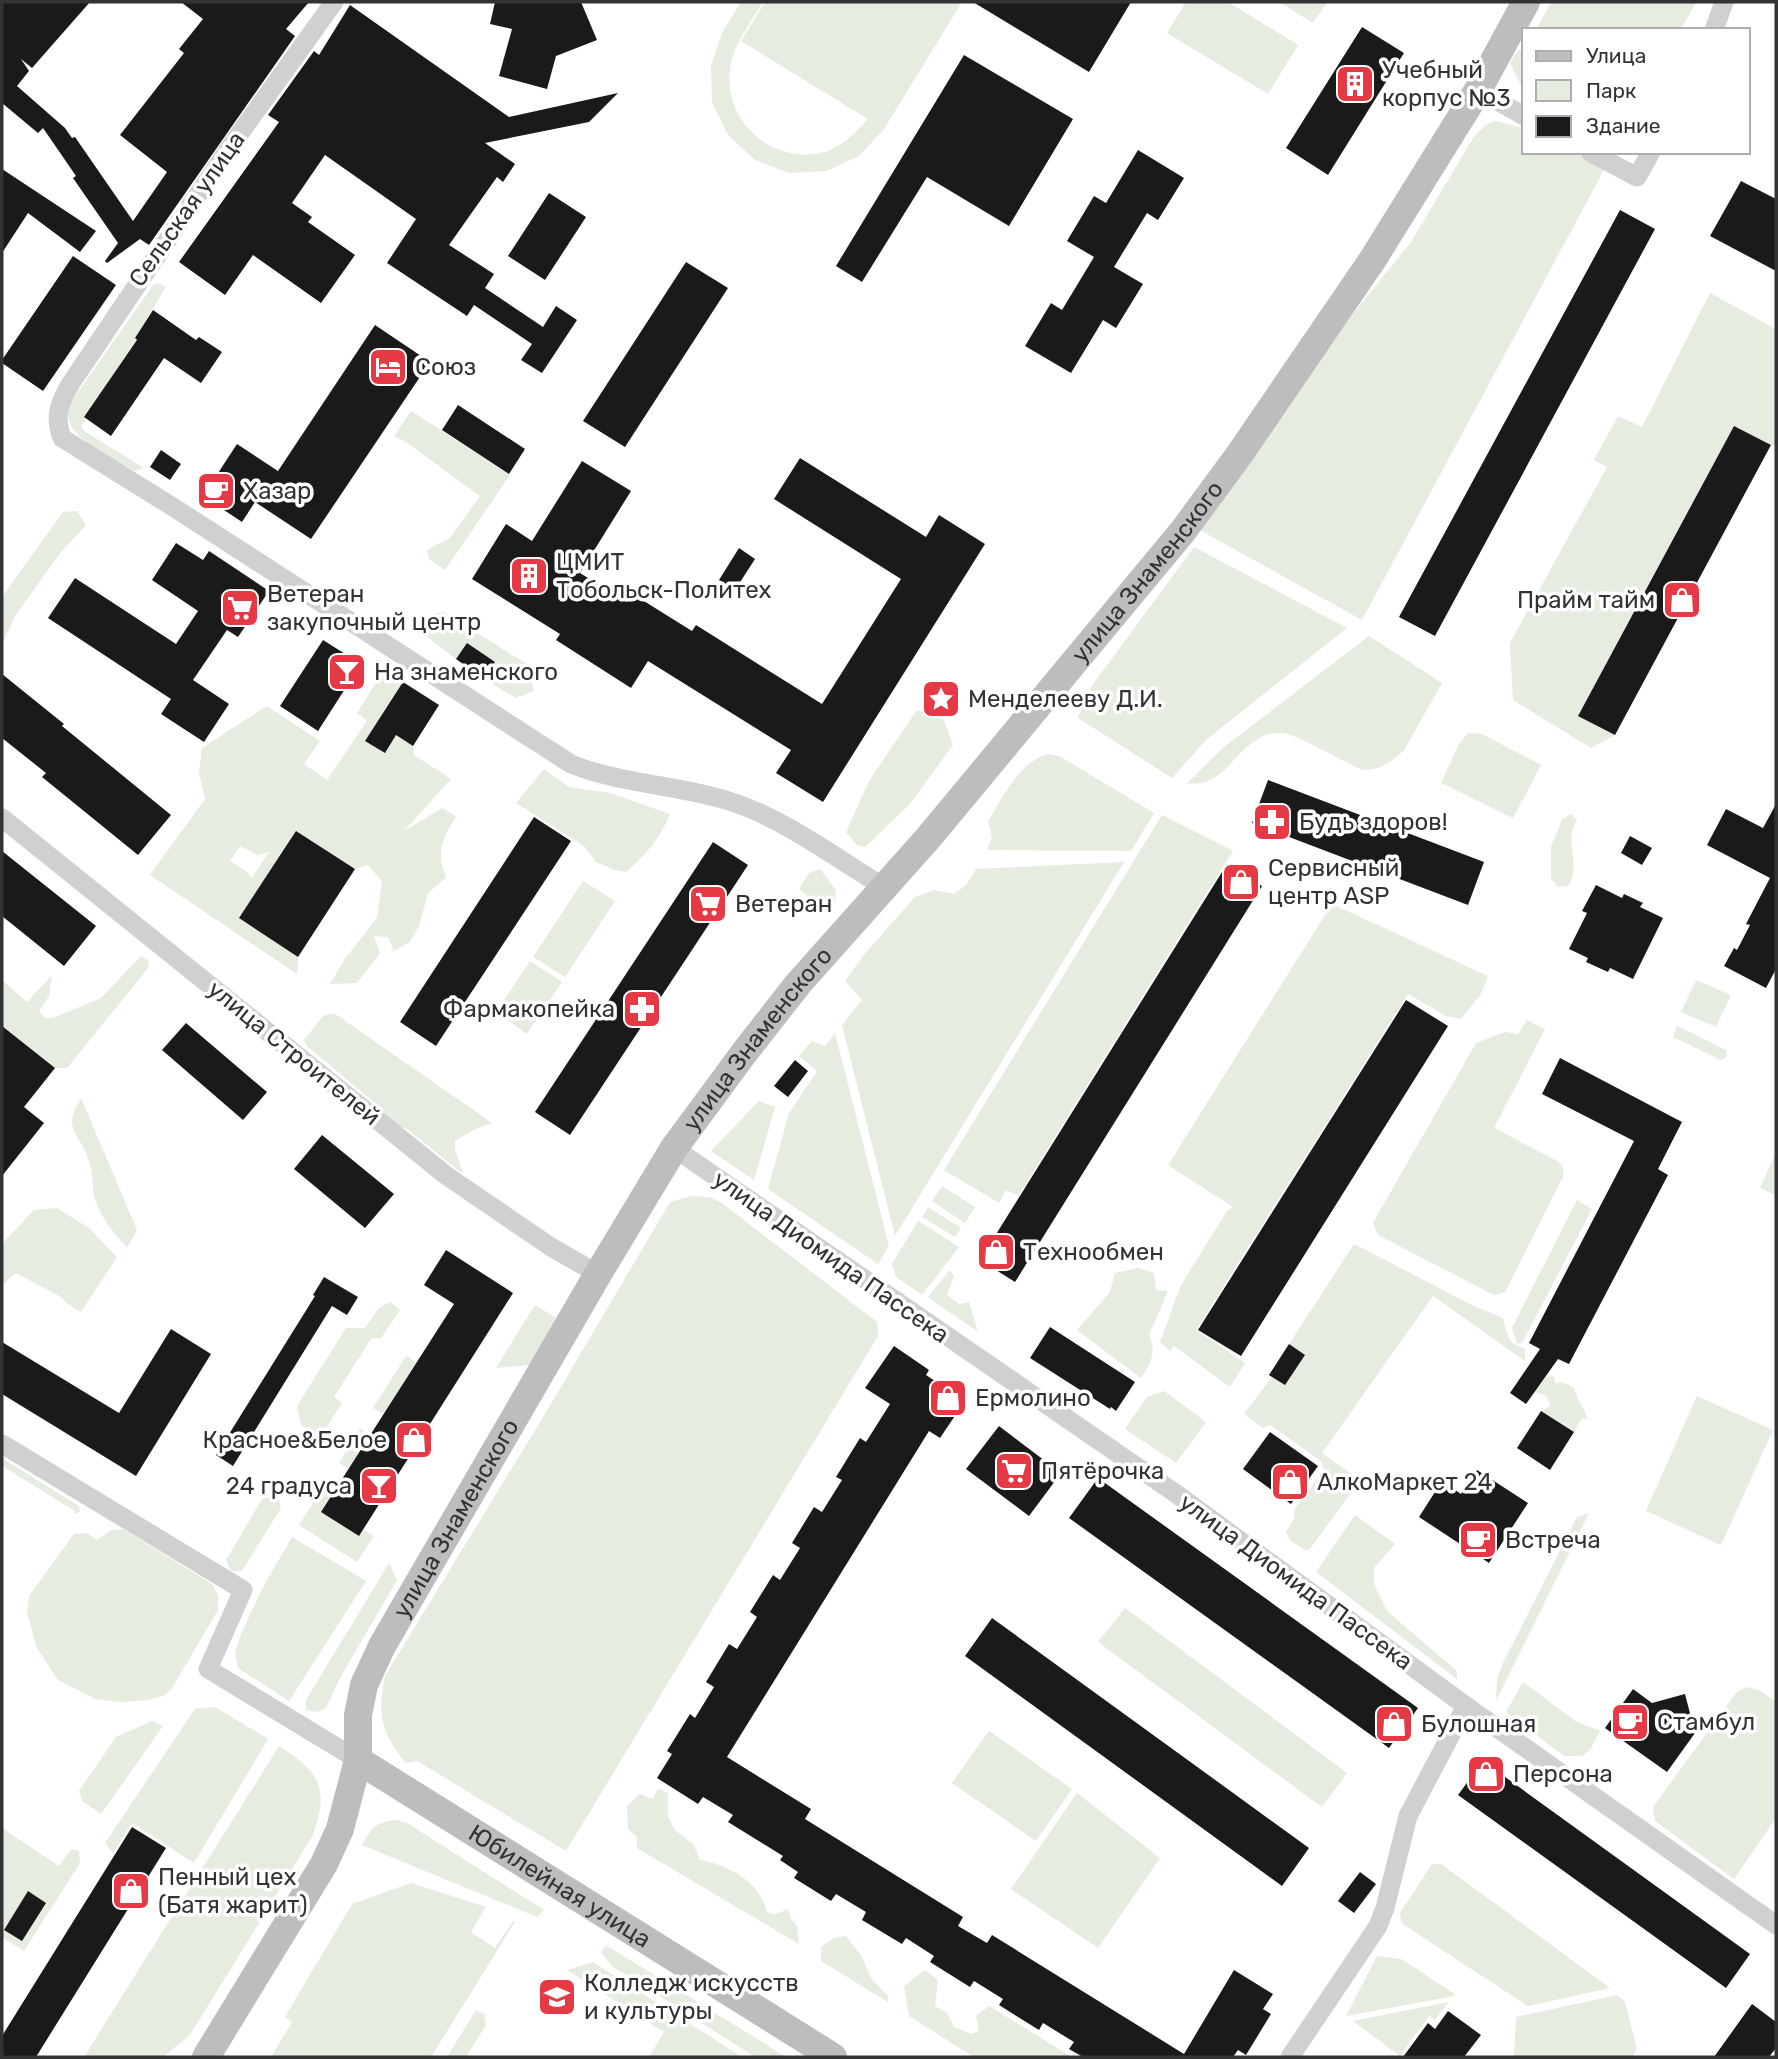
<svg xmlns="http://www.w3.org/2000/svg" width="1778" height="2059" font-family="Rubik,sans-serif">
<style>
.green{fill:#e6ecdf;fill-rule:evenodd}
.building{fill:#1a1a1a}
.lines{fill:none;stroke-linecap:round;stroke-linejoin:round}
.minor{stroke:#d0d0d0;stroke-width:19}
.secondary{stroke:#bdbdbd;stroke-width:28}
.labels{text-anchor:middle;stroke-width:7;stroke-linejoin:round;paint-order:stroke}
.poi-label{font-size:24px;fill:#333;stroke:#fff;text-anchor:start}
.street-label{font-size:24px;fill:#333;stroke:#fff}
</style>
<rect width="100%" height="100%" fill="#fff"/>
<!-- green -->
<path class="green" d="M741 2H763C751 22 733 45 730 69 723 120 771 164 821 153 841 148 855 133 868 119L741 41 765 2H962L884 129 859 156 826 171 789 173 755 160 728 135 712 102 711 65 723 31Z
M1186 2H1228L1298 45 1268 94 1167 33Z
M1279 2H1327L1313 23Z
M1551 2H1696L1681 30H1536Z
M1518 50H1524V92L1510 63Z
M1495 121 1524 128V152H1573L1605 168 1362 620 1200 530 1353 314 1411 242 1475 135 1486 125Z
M154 284H160L166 287 135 338 137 340 81 426 84 431 144 468 135 471C117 462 67 437 68 415 68 410 71 404 73 399Z
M1710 293 1776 329V446L1771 445 1734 426 1578 715 1615 735 1591 748 1513 700 1510 643 1607 467 1594 460 1618 416 1642 427Z
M411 411 510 475 445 570 429 559 427 550 450 538 480 496 406 442 394 436Z
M77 511 86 525 61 552 15 616 2 645V597L63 512Z
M1194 547 1347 628 1207 739 1172 778 1078 718 1091 687Z
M444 612 528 665 534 691 516 698 484 679 495 662 467 643 456 659 423 634 435 614Z
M1369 636 1442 683 1404 750C1392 762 1380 770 1363 770 1347 763 1297 735 1284 733 1244 730 1234 775 1202 783 1197 784 1191 783 1186 784L1224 747Z
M386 674H396L403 682 385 753 396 735 413 746 414 755 451 779 404 831 442 808 456 816C442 839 436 851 446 878L428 893 419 926 410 942 394 951 388 937 374 936 380 953 357 983 330 984 344 960 377 918 382 881 368 865 355 869 298 957 297 974 150 875 205 799 199 773 202 748 267 706 320 741 304 764 327 780 367 721 357 713 379 678ZM240 846 257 855 269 852 252 878 245 870 230 861Z
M917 710 944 720 953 745 909 805 865 847 857 845 846 832 869 781Z
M1468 733 1482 734 1541 765 1513 818 1441 783 1459 744Z
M1048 754 1059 756 1154 813 1131 851 987 850 992 838 988 821C1003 797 1019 762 1048 754Z
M544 769 569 787 610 793 670 814C661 837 645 856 626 872L615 870 596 862 584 846 516 803Z
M1571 814 1577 820C1563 840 1582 865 1568 886L1558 887 1551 878V847L1562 820Z
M1162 815 1233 851 1018 1196 1006 1190 999 1203 944 1170Z
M1124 862 895 1236 842 1025 862 1000 845 981 863 956 915 897 934 890 954 894 966 885 976 869Z
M820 869 836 890 835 902C821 907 809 898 799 889L809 873Z
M583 881 615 901 565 977 533 957Z
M1332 904 1488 976 1481 994 1461 1019 1446 1016 1408 994 1196 1330 1245 1363 1230 1387 1174 1346 1170 1351 1160 1342 1181 1285 1227 1211 1233 1207 1168 1165Z
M141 956 148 960 149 967 67 1068H55L2 1026V980L27 1002 52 975 49 996 39 1011 44 1018H53L101 998Z
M530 961 562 982 527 1034 496 1012Z
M1696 980 1731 995 1716 1027 1681 1012Z
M334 1013 492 1123 475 1129 455 1141V1149L463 1174 407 1129C396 1127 385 1119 382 1109L307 1046 304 1040 323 1016Z
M1527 1020 1545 1029 1494 1128 1559 1162 1563 1168V1177L1505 1292 1494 1295 1378 1235 1373 1223 1476 1043 1505 1032 1518 1034Z
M1677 1026 1726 1050 1727 1057 1721 1060 1673 1037Z
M835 1033 889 1246 878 1264 768 1189 789 1113 817 1071 799 1056 812 1041 825 1046Z
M81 1098 137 1230 127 1248C115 1234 102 1219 96 1202 92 1190 93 1176 90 1164 82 1133 60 1132 81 1098Z
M759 1101 775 1107 754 1180 711 1151Z
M1776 1153V1196L1760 1188Z
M942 1186 975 1207 965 1223 932 1201Z
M692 1196 710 1197 723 1204 877 1322 878 1336 566 1851 417 1761 406 1763C381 1733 377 1713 385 1676L545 1414 670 1202Z
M1577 1200 1592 1209 1522 1343H1517L1512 1328Z
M928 1207 961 1228 955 1237 922 1217Z
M57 1208 89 1228 117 1257 81 1312 66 1303 63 1298 16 1273 2 1285V1244L34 1210Z
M918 1221 959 1247 922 1295 896 1277 892 1264Z
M1354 1244 1472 1305 1503 1318C1507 1333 1508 1346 1525 1348V1361L1433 1296 1322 1453 1360 1480 1310 1549 1305 1550 1290 1540 1286 1532 1294 1519 1295 1508 1324 1470 1321 1461 1270 1425 1263 1428 1244 1414 1272 1377 1269 1375Z
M1138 1268 1154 1273 1156 1290 1168 1291 1149 1335C1157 1353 1151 1362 1141 1378L1077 1330 1110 1292 1115 1273Z
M950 1270 954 1276 947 1295 959 1304 969 1302 978 1332 928 1297Z
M390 1302 400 1310 381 1338 371 1339 334 1397 342 1403 326 1428 316 1433 301 1425 297 1406 346 1328H365L379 1308Z
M535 1305 558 1319 531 1365 496 1368Z
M406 1356 416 1362 384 1414 373 1408Z
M1553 1375 1555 1383 1563 1382 1574 1388C1577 1403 1585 1407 1588 1420L1582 1418 1574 1432 1541 1411 1551 1406 1546 1396 1535 1392 1545 1378Z
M1164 1391 1206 1422 1176 1463 1125 1429 1147 1397Z
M1697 1396 1773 1430 1721 1545 1646 1511Z
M360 1429 370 1435 349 1469 339 1463Z
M2 1458 79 1506 80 1512 75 1514V1511L2 1466Z
M326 1482 336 1489 359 1535 363 1529 374 1536 357 1562 299 1525Z
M278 1495 281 1508 242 1571H231L226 1560 262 1499Z
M1589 1513 1496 1701 1497 1679 1503 1663 1577 1517Z
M1355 1515 1395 1544 1374 1568V1584L1387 1611 1457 1671V1679L1316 1572Z
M123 1529 212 1584 218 1595V1610L171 1690 165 1695 149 1700 120 1702 95 1699 57 1679 36 1646 27 1612 29 1596 74 1534 87 1533 96 1540 112 1530Z
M292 1537 366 1581 289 1701 238 1668 235 1652 241 1634 262 1589Z
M389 1563 397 1580 340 1678 326 1708 318 1712 306 1710V1700Z
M1125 1608 1347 1773 1322 1807 1098 1642Z
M1523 1682 1575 1721 1600 1731 1590 1750 1582 1756H1564L1506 1712Z
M1746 1687 1759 1690 1776 1702V1818L1734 1879 1655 1821 1653 1807 1737 1692Z
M215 1707 268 1739 194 1863 132 1823 113 1853 105 1843 195 1709Z
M152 1721 163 1726 101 1814 82 1801 79 1791 116 1737Z
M989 1731 1072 1789 1036 1841 952 1783Z
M279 1746C319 1772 330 1787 313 1835L190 2035 164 2056 84 2057Z
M658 1788 668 1793V1817L675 1830 693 1844 700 1860C731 1866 759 1881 767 1912L774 1915 788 1909 791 1919 797 1926 799 1944 637 1848V1837L628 1829 627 1806 640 1794 653 1799Z
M1077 1793 1160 1858 1098 1948 1011 1889Z
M397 1820 407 1823 544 1910 537 1917 362 1845C372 1828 376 1821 397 1820Z
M2 1828 59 1866 71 1849 79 1851 80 1863 24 1951 2 1937ZM28 1892 21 1940 4 1929Z
M1432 1864H1441L1610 1988 1528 2006 1404 1925 1401 1920 1400 1913Z
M411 1883 486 1907 471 1932 495 1948 513 1921 515 1922 431 2057H271L292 2022 285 2017 352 1904Z
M846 1936 862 1957 871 1978 888 1996V2002L821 1961V1947L834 1938Z
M606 1945 786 2057H755L612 1966 601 1953Z
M1377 1956 1401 1959 1455 1994 1454 1996 1346 2016Z
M593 1962 742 2057H649L664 2032 567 1970Z
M925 1970 938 1980 935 2006 947 2013 954 2027 971 2034 979 2031 976 2016 989 2006 1072 2057H974L909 2016 904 1986Z
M1617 1995 1625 2002 1637 2050 1632 2057H1514L1516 2017Z
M1449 2002 1435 2020 1429 2016 1400 2056 1353 2021Z
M476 2010 484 2014 486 2025 466 2057H447Z"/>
<!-- building -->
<path class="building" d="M2 2H90L32 68 21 59 29 71 17 86 65 128 72 138 75 137 133 221 167 172 120 135 184 53 179 49 203 19 181 2H309L286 29 295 36 149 245 140 239 107 263 105 261 118 243 73 178 76 176 43 128 38 133 2 103Z
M495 2H581L597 40 556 56 547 89 499 76 512 29 490 24Z
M973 2H1131L1089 72Z
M350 5 509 117 618 93 589 122 485 143 515 164 503 182 497 177 449 245 494 274 485 288 543 327 556 306 577 320 542 373 521 360 532 344 474 305 467 316 387 263 416 219 325 155 292 203 312 217 308 222 355 255 321 303 253 255 225 295 179 262 279 122 268 115 314 51 319 55Z
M1362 27 1404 53 1328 175 1286 148Z
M964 55 1073 119 1009 226 927 177 862 282 836 266Z
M1138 150 1184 178 1158 220 1147 213 1114 267 1143 284 1116 328 1103 320 1071 373 1025 346 1051 303 1062 310 1094 257 1067 241 1094 196 1106 203Z
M2 169 96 231 80 252 28 213 2 253Z
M1741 181 1776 199V271L1710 236Z
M549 193 586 217 545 280 508 256Z
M1620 210 1655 229 1435 636 1399 617Z
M73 256 116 285 43 391 2 363V360Z
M686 262 728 288 625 447 583 421Z
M153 310 196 340 199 337 222 352 201 383 164 358 111 436 84 417 137 340 135 338Z
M375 325 430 362 311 539 255 502 242 522 203 496 237 444 278 471Z
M458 405 525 449 509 474 442 430Z
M1734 426 1771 445 1615 735 1578 716Z
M161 450 181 464 170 480 150 467Z
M800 458 926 537 939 515 985 544 823 802 776 773 791 750 648 661 631 688 556 640 560 634 472 579 506 524 532 541 582 461 631 491 580 573 626 602 631 593 692 631 696 625 822 704 901 579 774 499Z
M176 543 203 560 209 551 269 591 238 637 227 630 193 680 229 704 204 742 161 714 171 699 48 618 75 578 176 644 198 611 152 580Z
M739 548 755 559 735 590 719 580Z
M323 640 361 664 318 731 280 706Z
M467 643 495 662 484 679 456 659Z
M2 674 64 724 62 726 171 815 138 855 42 777 46 773 2 738Z
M403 682 439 705 413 746 396 735 385 753 365 741Z
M1268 780 1484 862 1468 905 1252 823Z
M1776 804V969L1766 988 1724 966 1734 948 1737 950 1750 925 1746 924 1770 878 1707 845 1726 809 1763 828Z
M534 817 571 841 436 1046 400 1022Z
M296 831 355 869 298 957 239 918Z
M1630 836 1652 848 1642 865 1621 853Z
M713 842 748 865 570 1135 535 1112Z
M2 851 96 926 64 966 2 916Z
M1227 864 1262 886 1015 1282 980 1260Z
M1596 885 1622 898 1624 894 1643 903 1640 907 1663 918 1633 979 1610 968 1608 972 1586 962 1588 958 1569 949 1587 913 1582 911Z
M1406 1000 1448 1026 1241 1356 1198 1330Z
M186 1023 267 1092 243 1120 162 1050Z
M2 1026 55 1068 24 1107 44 1123 2 1176Z
M1560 1058 1682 1122 1658 1169 1668 1175 1569 1364 1558 1359 1526 1404 1510 1393 1540 1349 1529 1343 1634 1141 1542 1094Z
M795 1060 808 1071 788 1097 774 1086Z
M322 1135 394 1194 365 1228 294 1169Z
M446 1250 513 1293 359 1536 321 1512 454 1304 424 1285Z
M324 1277 358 1297 347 1315 332 1306 233 1466 216 1455 315 1296 313 1295Z
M1050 1327 1135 1382 1116 1411 1111 1407 1110 1409 1030 1358Z
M171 1329 211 1354 136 1476 2 1394V1342L119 1413Z
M1289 1344 1305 1355 1285 1385 1269 1375Z
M894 1346 929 1370 926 1375 965 1401 940 1438 929 1431 727 1757 811 1809 805 1819 963 1917 958 1926 987 1943 992 1935 1184 2054 1234 1970 1273 1994 1263 2009 1271 2014 1246 2055 1238 2050 1233 2057H1083L1069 2049 1074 2042 1043 2023 1039 2030 999 2005 1003 1999 974 1981 970 1987 930 1962 934 1956 906 1938 902 1944 862 1920 866 1912 836 1894 831 1901 794 1878 798 1872 780 1860 783 1856 728 1822 733 1815 703 1797 698 1804 657 1778 672 1754 667 1751 690 1714 695 1718 714 1687 706 1682 729 1644 737 1649 757 1617 750 1612 773 1575 780 1580 800 1548 792 1543 814 1507 822 1512 842 1480 836 1477 860 1438 866 1442 890 1404 865 1388Z
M1541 1411 1574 1432 1550 1470 1517 1448Z
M999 1426 1061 1473 1029 1516 966 1469Z
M1270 1432 1318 1466 1291 1504 1243 1469Z
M1477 1470 1528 1503 1489 1563 1419 1517 1442 1481 1461 1494Z
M1098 1478 1418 1708 1389 1748 1069 1518Z
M992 1618 1309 1848 1282 1886 965 1656Z
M1633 1689 1652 1703 1685 1694 1695 1733 1667 1772 1605 1728Z
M1483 1761 1750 1954 1726 1988 1458 1795Z
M132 1827 166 1848 36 2057H2V2036Z
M1360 1872 1376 1884 1354 1913 1338 1901Z
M28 1891 46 1903 22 1941 4 1930Z
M1752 2004 1776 2022V2048L1769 2057H1714Z
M1448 2011 1481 2035 1464 2057H1403L1428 2023 1435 2029Z"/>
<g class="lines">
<!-- minor -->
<path class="minor" d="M334 2 235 140 71 383C59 403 54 416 62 438L173 507 571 764C621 784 677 785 729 801 783 818 836 858 884 887
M1714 30 1724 2
M1478 90 1524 116
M1590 152 1637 177 1651 152
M2 818 447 1176 551 1247 598 1274
M674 1148 1175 1493 1466 1706 1776 1925
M2 1444 243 1590 208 1669 358 1760
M1290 2057 1378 1926 1385 1908 1408 1816 1466 1706"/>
<!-- secondary -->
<g class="secondary">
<path id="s1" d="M358 1760 833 2057"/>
<path id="s2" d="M206 2057 324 1864 340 1829 358 1760V1715L364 1685 382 1646 598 1274 674 1148 744 1053 798 984 929 837 1183 531 1239 455 1373 259 1478 90 1526 2"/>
</g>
</g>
<!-- icons -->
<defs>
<symbol id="building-square" viewBox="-11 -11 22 22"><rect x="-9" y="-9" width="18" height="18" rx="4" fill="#e63946" stroke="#fff"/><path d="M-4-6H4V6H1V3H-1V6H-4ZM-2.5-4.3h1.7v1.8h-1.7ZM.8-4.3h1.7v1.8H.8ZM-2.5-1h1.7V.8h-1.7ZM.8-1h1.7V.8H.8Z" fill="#fff"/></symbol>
<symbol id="hotel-square" viewBox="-11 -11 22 22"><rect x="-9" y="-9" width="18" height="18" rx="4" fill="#e63946" stroke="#fff"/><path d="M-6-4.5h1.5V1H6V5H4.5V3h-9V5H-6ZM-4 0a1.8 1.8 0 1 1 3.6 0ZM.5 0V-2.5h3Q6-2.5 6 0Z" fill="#fff"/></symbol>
<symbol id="cafe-square" viewBox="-11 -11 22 22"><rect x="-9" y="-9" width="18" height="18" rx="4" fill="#e63946" stroke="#fff"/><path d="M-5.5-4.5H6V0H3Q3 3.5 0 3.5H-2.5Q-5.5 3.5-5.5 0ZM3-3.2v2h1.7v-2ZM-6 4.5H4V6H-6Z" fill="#fff"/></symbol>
<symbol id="shop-square" viewBox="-11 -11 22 22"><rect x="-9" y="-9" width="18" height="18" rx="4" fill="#e63946" stroke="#fff"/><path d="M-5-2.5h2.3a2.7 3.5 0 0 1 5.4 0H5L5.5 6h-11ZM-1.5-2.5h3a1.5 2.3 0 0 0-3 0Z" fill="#fff"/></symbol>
<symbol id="supermarket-square" viewBox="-11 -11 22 22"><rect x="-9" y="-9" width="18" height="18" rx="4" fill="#e63946" stroke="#fff"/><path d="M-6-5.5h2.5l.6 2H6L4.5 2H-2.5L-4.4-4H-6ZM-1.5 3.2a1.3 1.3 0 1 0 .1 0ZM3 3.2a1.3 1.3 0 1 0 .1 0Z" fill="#fff"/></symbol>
<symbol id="bar-square" viewBox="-11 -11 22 22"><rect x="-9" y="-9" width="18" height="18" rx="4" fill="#e63946" stroke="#fff"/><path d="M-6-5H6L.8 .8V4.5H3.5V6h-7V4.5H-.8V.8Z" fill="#fff"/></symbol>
<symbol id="sight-square" viewBox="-11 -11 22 22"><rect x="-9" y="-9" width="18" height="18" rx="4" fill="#e63946" stroke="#fff"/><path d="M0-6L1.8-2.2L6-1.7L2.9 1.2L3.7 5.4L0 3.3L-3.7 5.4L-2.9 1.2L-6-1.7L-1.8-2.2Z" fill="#fff"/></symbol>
<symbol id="pharmacy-square" viewBox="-11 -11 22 22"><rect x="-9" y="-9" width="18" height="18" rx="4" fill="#e63946" stroke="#fff"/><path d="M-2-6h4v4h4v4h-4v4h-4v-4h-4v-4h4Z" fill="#fff"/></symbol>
<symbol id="university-square" viewBox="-11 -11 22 22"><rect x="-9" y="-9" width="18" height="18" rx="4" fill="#e63946" stroke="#fff"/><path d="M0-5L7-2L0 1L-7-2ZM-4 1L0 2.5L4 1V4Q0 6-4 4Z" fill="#fff"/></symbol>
</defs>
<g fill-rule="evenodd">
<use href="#building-square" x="1333" y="62" width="44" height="44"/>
<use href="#hotel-square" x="366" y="345" width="44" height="44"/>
<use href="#cafe-square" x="194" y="469" width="44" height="44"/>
<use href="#building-square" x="507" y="554" width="44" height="44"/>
<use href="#shop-square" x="1660" y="578" width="44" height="44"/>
<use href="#supermarket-square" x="218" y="586" width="44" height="44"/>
<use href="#bar-square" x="325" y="650" width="44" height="44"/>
<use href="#sight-square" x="919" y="677" width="44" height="44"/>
<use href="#pharmacy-square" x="1250" y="800" width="44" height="44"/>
<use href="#shop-square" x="1219" y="860" width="44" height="44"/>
<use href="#supermarket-square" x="686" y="882" width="44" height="44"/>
<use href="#pharmacy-square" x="620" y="987" width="44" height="44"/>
<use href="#shop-square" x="974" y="1230" width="44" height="44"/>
<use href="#shop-square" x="926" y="1376" width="44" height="44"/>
<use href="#shop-square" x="392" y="1418" width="44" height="44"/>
<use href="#supermarket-square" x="992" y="1449" width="44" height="44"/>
<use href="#shop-square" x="1268" y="1460" width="44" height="44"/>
<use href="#bar-square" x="357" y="1464" width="44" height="44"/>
<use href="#cafe-square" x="1456" y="1518" width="44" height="44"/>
<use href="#cafe-square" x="1608" y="1700" width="44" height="44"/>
<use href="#shop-square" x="1372" y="1702" width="44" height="44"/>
<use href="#shop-square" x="1464" y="1752" width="44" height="44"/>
<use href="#shop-square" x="109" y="1869" width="44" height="44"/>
<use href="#university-square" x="535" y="1975" width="44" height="44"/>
</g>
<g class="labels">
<!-- poi labels -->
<g class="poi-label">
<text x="1382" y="78">Учебный<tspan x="1382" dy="28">корпус №3</tspan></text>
<text x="415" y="375">Союз</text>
<text x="243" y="499">Хазар</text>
<text x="556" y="570">ЦМИТ<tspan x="556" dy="28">Тобольск-Политех</tspan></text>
<text x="267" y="602">Ветеран<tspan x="267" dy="28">закупочный центр</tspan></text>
<text x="1655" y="608" text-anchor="end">Прайм тайм</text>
<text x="374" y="680">На знаменского</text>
<text x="968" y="707">Менделееву Д.И.</text>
<text x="1299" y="830">Будь здоров!</text>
<text x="1268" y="876">Сервисный<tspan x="1268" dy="28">центр ASP</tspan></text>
<text x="735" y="912">Ветеран</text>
<text x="615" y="1017" text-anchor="end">Фармакопейка</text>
<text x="1023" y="1260">Технообмен</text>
<text x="975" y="1406">Ермолино</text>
<text x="387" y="1448" text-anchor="end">Красное&amp;Белое</text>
<text x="1041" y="1479">Пятёрочка</text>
<text x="1317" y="1490">АлкоМаркет 24</text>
<text x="352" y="1494" text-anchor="end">24 градуса</text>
<text x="1505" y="1548">Встреча</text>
<text x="1657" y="1730">Стамбул</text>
<text x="1421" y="1732">Булошная</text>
<text x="1513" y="1782">Персона</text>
<text x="158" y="1885">Пенный цех<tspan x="158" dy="28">(Батя жарит)</tspan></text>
<text x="584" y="1991">Колледж искусств<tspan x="584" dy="28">и культуры</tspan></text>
</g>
<!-- street labels -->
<g class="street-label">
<text transform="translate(187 209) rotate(-55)" y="8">Сельская улица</text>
<text dy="8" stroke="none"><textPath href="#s2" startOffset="1778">улица Знаменского</textPath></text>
<text dy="8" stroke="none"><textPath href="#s2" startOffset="1169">улица Знаменского</textPath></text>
<text transform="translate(294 1053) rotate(39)" y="8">улица Строителей</text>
<text transform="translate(831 1257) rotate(35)" y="8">улица Диомида Пассека</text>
<text dy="8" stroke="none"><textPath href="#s2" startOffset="602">улица Знаменского</textPath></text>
<text transform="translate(1296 1582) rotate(36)" y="8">улица Диомида Пассека</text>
<text dy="8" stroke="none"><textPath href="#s1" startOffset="238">Юбилейная улица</textPath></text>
</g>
</g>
<!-- border -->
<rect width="1778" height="2059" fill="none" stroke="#333333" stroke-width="7"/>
<!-- legend -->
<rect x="1522" y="28" width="228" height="126" fill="#ffffff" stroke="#adadad" stroke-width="2"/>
<rect x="1536" y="51" width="35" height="10" fill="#bdbdbd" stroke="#adadad" stroke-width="2"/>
<text x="1586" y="63" font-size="21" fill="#333333">Улица</text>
<rect x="1536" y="80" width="35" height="21" fill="#e6ecdf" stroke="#adadad" stroke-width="2"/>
<text x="1586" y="98" font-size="21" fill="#333333">Парк</text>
<rect x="1536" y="116" width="35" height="21" fill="#1a1a1a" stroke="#adadad" stroke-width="2"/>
<text x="1586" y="133" font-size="21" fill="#333333">Здание</text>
</svg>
